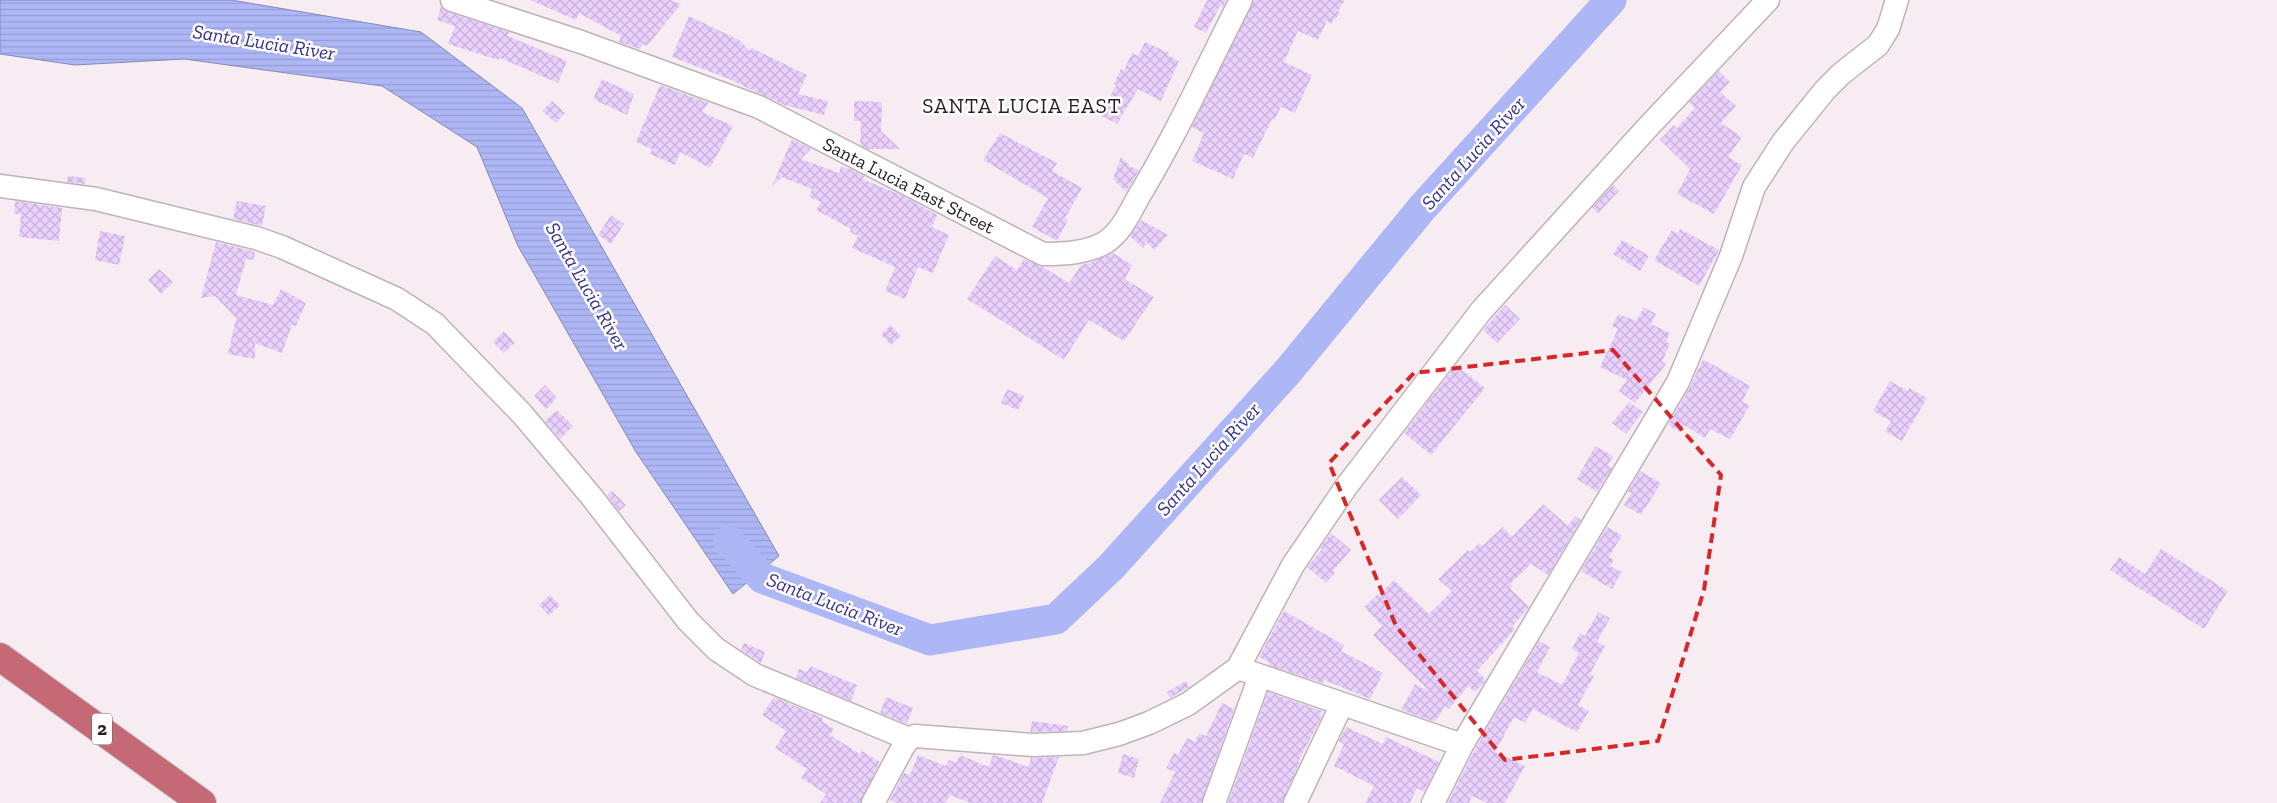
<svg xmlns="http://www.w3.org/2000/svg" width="2277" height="803" font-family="'Zilla Slab',serif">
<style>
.water{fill:url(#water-rules);stroke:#8489b5}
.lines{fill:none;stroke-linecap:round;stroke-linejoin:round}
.river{stroke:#aeb7f5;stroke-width:31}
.building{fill:url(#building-cross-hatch)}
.minor-casing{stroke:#beb3ba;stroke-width:25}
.highway-casing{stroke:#cfcece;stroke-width:30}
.minor{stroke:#fff;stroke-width:22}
.highway{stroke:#c46975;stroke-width:28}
.marked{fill:none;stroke:#d62828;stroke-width:4;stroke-dasharray:10 6;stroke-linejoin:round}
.labels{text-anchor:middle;stroke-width:5;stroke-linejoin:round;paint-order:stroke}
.shield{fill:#fffdfe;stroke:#656263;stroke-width:1}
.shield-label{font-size:18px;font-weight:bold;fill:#231f21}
.street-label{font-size:19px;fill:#231f21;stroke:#fffdfe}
.water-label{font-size:20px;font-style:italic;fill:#35338b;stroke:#fffdfe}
.quarter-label{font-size:21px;letter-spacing:1px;fill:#231f21;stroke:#fffdfe}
</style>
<defs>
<pattern id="water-rules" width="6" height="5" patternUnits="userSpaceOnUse" patternTransform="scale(1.25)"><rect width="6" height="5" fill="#aeb7f5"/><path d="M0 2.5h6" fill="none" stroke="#959dd2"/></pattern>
<pattern id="building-cross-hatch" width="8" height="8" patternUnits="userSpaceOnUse" patternTransform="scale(1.25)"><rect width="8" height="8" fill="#e9d0fd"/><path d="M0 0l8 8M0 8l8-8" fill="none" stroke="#c8b2d9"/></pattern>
</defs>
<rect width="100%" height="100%" fill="#f8ecf3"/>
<!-- water -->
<path class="water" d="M0 0H231L421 32 522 108 779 556 733 594 636 452 518 246 477 147 382 86 184 59 75 65 0 54Z"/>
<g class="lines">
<!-- river -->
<path class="river" d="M729 541 762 578 930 640 1056 619 1111 567 1289 370 1422 208 1611 0"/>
</g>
<!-- building -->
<path class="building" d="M530 0H671L681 4 647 46 643 44 640 49 619 42 621 36 579 13 576 20Z
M1207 0H1226L1223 7 1220 6 1206 33 1194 27Z
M1254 0H1345L1338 11 1340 13 1331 24 1327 21 1318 40 1298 31 1284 62 1312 75 1295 113 1281 107 1274 120 1272 119 1253 158 1244 154 1233 179 1192 161 1204 133 1192 127Z
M441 6 448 12 509 32 508 36 567 61 558 83 500 58 498 60 448 44 455 26 437 20Z
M689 16 739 40 750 51 752 48 807 75 798 94 828 101 824 115 784 105 729 79 672 57Z
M1145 42 1169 53 1168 55 1179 61 1161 101 1138 89 1117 124 1100 115 1116 85 1114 84 1121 69 1124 70 1132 53 1138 56Z
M1719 71 1730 82 1720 92 1736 106 1721 123 1742 137 1728 157 1742 165 1714 214 1677 194 1690 169 1660 140 1674 125 1677 128 1695 108 1689 102Z
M602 79 634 94 627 115 593 99Z
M660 85 709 103 702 112 733 126 710 168 680 152 675 165 650 154 652 149 636 142Z
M552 101 565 113 556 123 542 111Z
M854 101 882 102 881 131 900 149H868L860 145 861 121H854Z
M1000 133 1057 163 1052 171 1082 188 1065 218 1068 220 1057 241 1032 227 1048 198 983 160Z
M792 139 811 149 801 159 839 173 841 167 850 169 865 176 862 179 901 195 937 215 932 227 949 235 933 273 918 267 905 299 885 291 895 267 852 248 858 236 850 232 851 229 816 210 821 202 809 197 812 189 782 177 772 186Z
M1121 157 1131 167 1139 170 1126 192 1113 179Z
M68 176 86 178 85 184 67 182Z
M1613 185 1619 191 1598 213 1592 208Z
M15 201 62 208 59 241 19 237 21 214H14Z
M237 201 266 206 262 226 233 219Z
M611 215 624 224 611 244 598 235Z
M1141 220 1168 235 1154 250 1146 242 1143 248 1130 236Z
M1680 229 1719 250 1699 286 1654 260 1672 230 1678 234Z
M100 231 125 236 119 265 95 260Z
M1622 240 1649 256 1640 271 1613 254Z
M216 242 255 252 254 260 246 259 236 295 273 305 281 289 306 303 296 326 292 325 282 353 255 343V359L228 354 236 318 215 296 201 298Z
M1113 253 1132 265 1125 279 1154 297 1124 341 1089 320 1064 360 967 299 995 256 1017 270 1024 259 1043 267 1069 283 1081 265 1090 263Z
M159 269 173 282 161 294 148 280Z
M1505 305 1520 319 1497 343 1483 330Z
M1644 307 1656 314 1651 324 1670 333 1666 342 1670 344 1662 362 1666 364 1635 403 1619 391 1627 380 1600 367 1618 329 1612 326 1618 314 1636 321Z
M890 325 901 336 891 345 881 335Z
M504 331 515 343 504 353 493 342Z
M1703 359 1750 386 1742 402 1750 405 1730 439 1710 429 1705 438 1684 425 1680 432 1668 425 1689 389Z
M1456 365 1485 388 1431 455 1404 433Z
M1890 381 1908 391 1909 388 1927 398 1902 441 1885 431 1891 421 1873 411Z
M545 385 557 398 546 409 534 396Z
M1007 389 1024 396 1018 410 1001 403Z
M1629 402 1643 412 1626 434 1612 423Z
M557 410 573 426 560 439 545 421Z
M1595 446 1613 456 1608 465 1612 468 1597 492 1577 479Z
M1640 471 1661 483 1641 515 1624 505 1631 493 1628 492Z
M1402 477 1421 495 1398 519 1379 500Z
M612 491 626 505 619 511 607 495Z
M1543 504 1568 526 1575 516 1581 520 1548 575 1531 564 1510 584 1512 586 1510 588 1529 607 1512 627 1515 629 1477 671 1486 680 1483 684 1475 692 1468 686 1449 709 1445 706 1435 722 1401 710 1415 684 1430 692 1373 635 1382 626 1364 607 1378 594 1379 595 1394 580 1429 614 1452 591 1438 579 1468 550 1470 552 1479 543 1482 546 1503 527 1512 537Z
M1607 527 1622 535 1609 557 1614 560 1610 566 1622 572 1612 589 1581 571Z
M1331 533 1351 550 1333 571 1335 573 1326 583 1307 567 1322 549 1320 548Z
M2161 549 2228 591 2204 629 2110 570 2119 557 2145 574Z
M550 595 560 605 549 616 539 605Z
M1284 611 1344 645 1341 651 1383 673 1370 699 1324 680 1323 683 1268 665 1269 662 1259 657Z
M1598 612 1610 618 1597 642 1605 646 1590 674 1594 676 1578 705 1589 711 1577 732 1533 709 1525 723 1514 717 1495 752 1525 766 1505 803H1487L1472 796 1469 803H1448L1474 751 1539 641 1550 647 1537 672 1562 685 1579 653 1572 649 1580 633 1585 636Z
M744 643 765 652 761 663 741 650Z
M810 666 857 685 851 701 796 678 799 669 807 672Z
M1186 681 1189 687 1170 698 1167 692Z
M1268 692 1322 711 1320 715 1322 716 1298 762H1300L1282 803H1228Z
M774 697 823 718 822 721 834 729 830 735 860 754 862 751 880 762 860 803H820L826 794 801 778 807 769 775 748 786 731 762 715Z
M886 697 913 708 907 724 880 713Z
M1222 703 1234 709 1201 803H1160L1175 772 1166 768 1174 753 1178 755 1187 738 1195 742 1199 733 1206 736Z
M1032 721 1068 726 1067 731 1030 732Z
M1346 727 1383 744 1386 737 1439 762 1424 792 1417 788 1410 803H1365L1374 786 1334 766 1344 744 1339 741Z
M1123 754 1139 759 1134 778 1118 773Z
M918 755 946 766 949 760 956 763 960 755 989 767 993 755 998 756 1028 767 1031 758 1059 757 1042 803H970L950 795 946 803H896L890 800 904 773 910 775Z"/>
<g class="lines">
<defs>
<path id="minor" d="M452 0 581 42 759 107 1043 254C1065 254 1087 253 1106 242 1122 231 1130 212 1139 196 1177 133 1208 65 1241 0
M0 186 96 199 256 238 282 247 397 299 435 324 522 414 591 496 688 621 716 649 755 675 909 739
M1238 668 1462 745
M873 803 903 747 909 739 915 736 1033 745 1083 743 1119 734 1149 723 1188 704 1238 668 1293 565 1346 487 1481 311 1648 127 1768 0
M1214 803 1260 676
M1295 803 1342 704
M1433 803 1462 745 1678 382 1731 256 1754 187 1783 142 1825 90 1841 74 1878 45 1888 29 1897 0"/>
<path id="highway" d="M0 657 202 803"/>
</defs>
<!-- minor casing -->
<use href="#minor" class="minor-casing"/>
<!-- highway casing -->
<use href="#highway" class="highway-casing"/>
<!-- minor -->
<use href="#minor" class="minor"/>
<!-- highway -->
<use href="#highway" class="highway"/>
</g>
<!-- marked area -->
<path class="marked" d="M1613 350 1721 475 1704 590 1658 741 1505 760 1396 626 1329 463 1414 373Z"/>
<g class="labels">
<!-- shield labels -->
<rect class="shield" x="92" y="713.5" width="20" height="31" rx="4"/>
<g class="shield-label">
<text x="102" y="735">2</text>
</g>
<!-- street labels -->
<g class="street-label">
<text transform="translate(909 185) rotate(27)" y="7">Santa Lucia East Street</text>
</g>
<!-- water labels -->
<g class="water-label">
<text transform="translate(264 42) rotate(9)" y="7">Santa Lucia River</text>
<text transform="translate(1473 153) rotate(-48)" y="7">Santa Lucia River</text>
<text transform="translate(587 286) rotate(60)" y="7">Santa Lucia River</text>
<text transform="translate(1208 459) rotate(-48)" y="7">Santa Lucia River</text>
<text transform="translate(835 604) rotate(21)" y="7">Santa Lucia River</text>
</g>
<!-- quarter labels -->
<g class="quarter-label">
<text x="1022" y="113">SANTA LUCIA EAST</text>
</g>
</g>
</svg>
